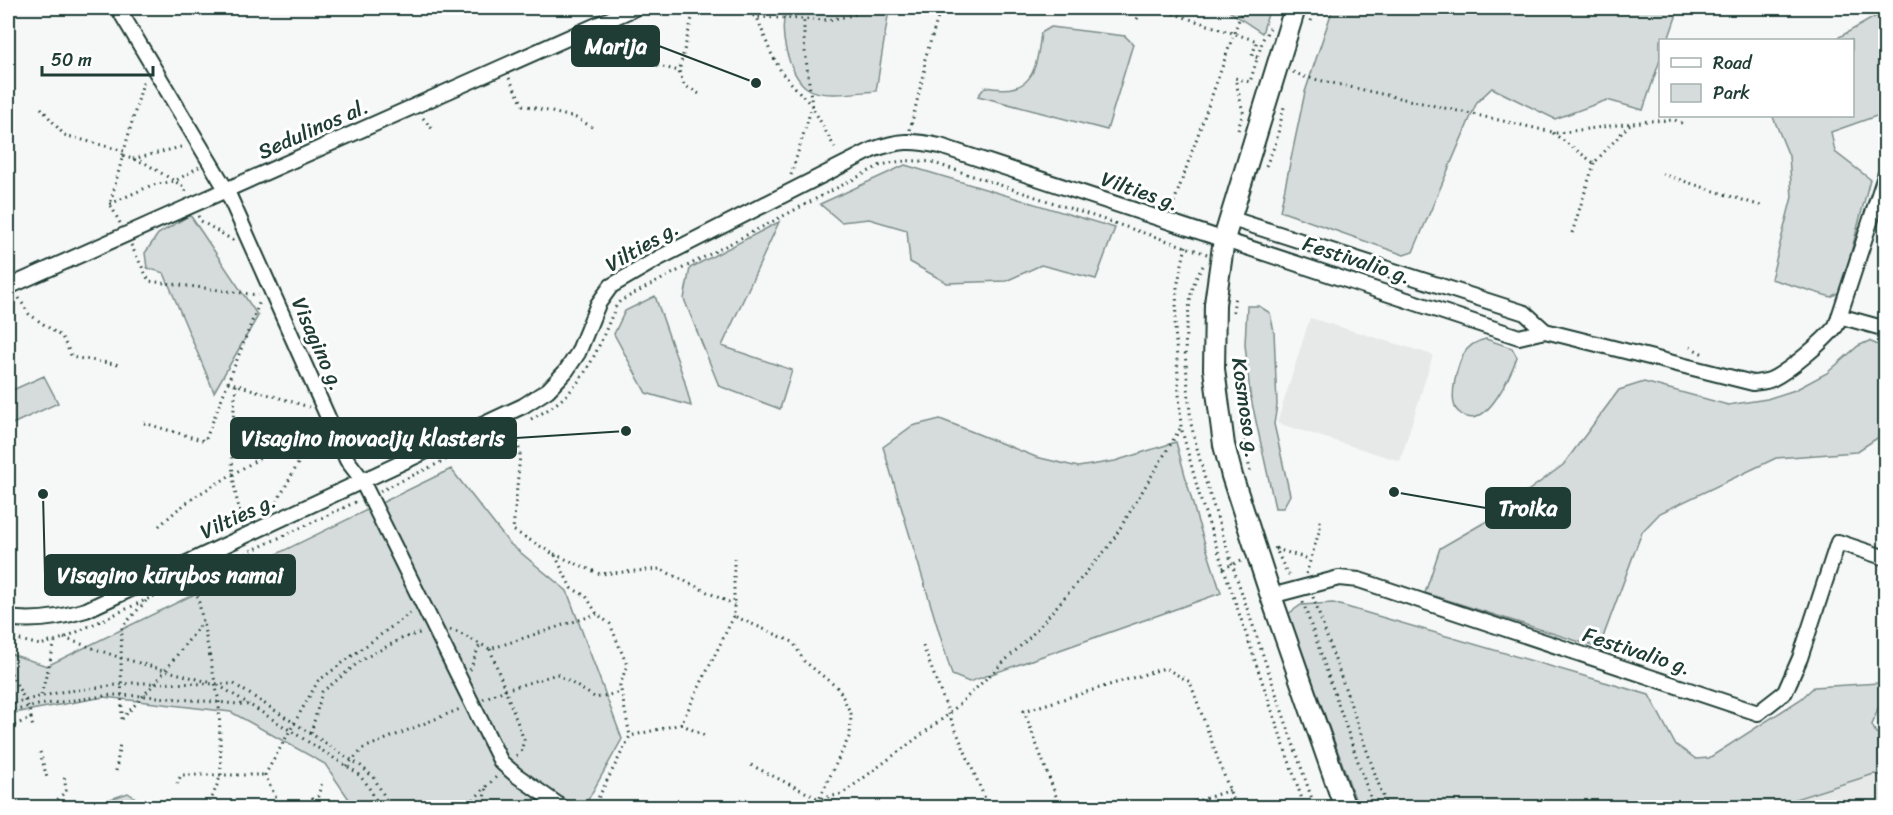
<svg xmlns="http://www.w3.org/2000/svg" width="1893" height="815" font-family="Sriracha,sans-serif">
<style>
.built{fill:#e6e9e8}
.green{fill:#d6dcdb;stroke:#7a8c88;stroke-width:1.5}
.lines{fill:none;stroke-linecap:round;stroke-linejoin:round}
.street-casing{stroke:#1f3d34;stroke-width:18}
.secondary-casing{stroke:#1f3d34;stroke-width:24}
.path{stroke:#1f3d34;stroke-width:3;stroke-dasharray:1.5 4.5;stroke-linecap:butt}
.street{stroke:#fff;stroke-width:14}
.secondary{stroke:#fff;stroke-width:20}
.labels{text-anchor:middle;stroke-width:6;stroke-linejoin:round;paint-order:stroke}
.street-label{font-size:21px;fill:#1f3d34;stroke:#fff}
.leader{fill:none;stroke:#1f3d34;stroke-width:2}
.callout-dot{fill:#1f3d34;stroke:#fff;stroke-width:2}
.callout{fill:#1f3d34;stroke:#1f3d34;stroke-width:2}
.callout-label{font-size:22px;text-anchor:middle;font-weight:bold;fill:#fff}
</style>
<rect width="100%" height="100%" fill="#f6f7f7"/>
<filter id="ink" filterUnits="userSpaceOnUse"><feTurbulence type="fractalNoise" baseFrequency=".0167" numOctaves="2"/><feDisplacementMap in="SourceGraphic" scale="12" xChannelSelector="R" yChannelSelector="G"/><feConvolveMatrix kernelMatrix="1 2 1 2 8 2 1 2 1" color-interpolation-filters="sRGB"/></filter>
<g filter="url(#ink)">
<!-- built -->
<path class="built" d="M1310 318 1433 355 1400 461 1277 423Z
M1874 774 1885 776V807L1770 808Z"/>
<!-- green -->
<path class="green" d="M789 8 887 9 888 16 876 91C859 92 822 99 807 88 789 76 775 25 789 8Z
M1230 8H1270L1262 33 1229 11Z
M1333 8H1679L1668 40H1660V60L1643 110 1607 100 1555 119 1492 88 1477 102 1413 252 1404 255 1280 211 1305 92Z
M1883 8H1885V113L1831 132 1835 152 1870 179 1841 291 1831 297 1771 279 1792 197 1789 156 1773 117 1774 116H1852V40H1834L1880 14Z
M1051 27 1125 36 1133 44 1107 130 978 96 985 87C1032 96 1036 73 1041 33Z
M905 165 1115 228 1096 279 1041 265 1006 281 947 283 910 262 907 230 869 219 841 222 820 204Z
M190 215 258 316 214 392 164 273 147 268 145 253 158 234Z
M779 222 722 346 792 370 780 409 719 386 684 299 690 268Z
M655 296 684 379 691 406 646 393 614 334 625 311Z
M1247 306H1259L1270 313 1274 331 1277 405 1274 424 1290 495 1283 508H1275L1250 394 1245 344Z
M1486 339 1512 348 1517 357C1511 374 1489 424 1467 417 1463 416 1458 412 1456 409 1449 397 1457 367 1463 355 1468 346 1476 341 1486 339Z
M1869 341 1885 348V433L1856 452 1776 458 1660 513 1642 532 1599 648 1425 593 1440 548 1487 521 1563 465 1619 390 1644 382 1728 405 1767 399 1795 390 1827 373 1858 346Z
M44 376 58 403 8 426V392Z
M940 419 1036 457 1078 467 1115 461 1176 442 1197 519 1221 593 969 682 952 675 883 447 912 426Z
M451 469 509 543 567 591 622 739 584 807 355 808 325 764 231 712 104 697 8 714V653L47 666Z
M1333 603 1649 695 1675 744 1696 759 1709 758 1801 699 1814 687 1879 683 1884 692 1872 725 1876 733 1885 735V776L1874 774 1770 807H1358L1288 614 1301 605Z
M128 793 149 807H87Z"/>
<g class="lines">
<defs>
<path id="street" d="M118 8 227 191 347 460 360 477 501 762 516 775 563 808
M1229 218 1525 313 1545 331 1753 383C1759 382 1766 382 1772 379 1790 370 1823 342 1836 326L1886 173
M8 287 635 8
M1839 316 1886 329
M1271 596 1339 578 1359 580 1758 713 1785 692 1800 658 1838 542 1886 558
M8 618C35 622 60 618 86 610L523 406 548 390 566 371 578 353 598 304 611 286 659 258 872 150C899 140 913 140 940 146L1519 337 1545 331"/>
<path id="secondary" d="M1295 8 1224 239 1215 304 1214 369 1224 445 1232 476 1271 596 1345 808"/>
</defs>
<!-- street casing -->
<use href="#street" class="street-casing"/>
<!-- secondary casing -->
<use href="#secondary" class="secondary-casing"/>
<!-- path -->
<path class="path" d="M688 8 692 18 679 71 684 85 701 95
M730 8 757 17 828 20 853 15 870 8
M760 8 757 17 770 51 782 73 812 106 837 152
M1156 8 1257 41 1252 56 1259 58
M1137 19 1144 8
M1311 21 1315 8
M627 26 643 62 679 71
M1293 72 1305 77 1557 133 1648 121 1675 120 1684 124
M509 78 523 105 576 118 594 128
M41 108 64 135 124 151 144 79
M423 118 433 130
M910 130 925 68 924 62 941 8
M1238 130 1243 112 1235 78 1250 82 1263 39 1270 28
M1553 133 1594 163 1630 124
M123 156 145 163 184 187 187 194
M133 159 185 146
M1266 166 1276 142 1284 107
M1662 174 1764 207
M791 175 812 106 804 43V20
M110 204 152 185 175 181 199 167
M1172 208 1243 8
M198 216 201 221 234 241
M120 223 110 204 124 151
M1572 233 1594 163
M131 245 149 281 258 295
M1186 246 1177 287 1175 327 1181 427 1201 501 1305 808
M1203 266 1195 280 1191 294 1186 331 1185 352 1191 424 1204 476 1232 564 1315 808
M19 298 29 314 62 337 72 357 120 365
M1233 312 1235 295
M1690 347 1705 355
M228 382 309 407
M236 385C232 431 227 477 243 521
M531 419C584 393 594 357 616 306L620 301 879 166C898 160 912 160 931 162L1207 254
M346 422 414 427 428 420
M144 423 205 441 260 301
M1240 423 1251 475
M515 424 520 455 513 530 555 555 571 588 586 596 597 614 610 624 627 665 620 685 630 736
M380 491 477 445
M274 507 314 435 319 430
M159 526 177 510 199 494 316 425
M1275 547 1286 571 1292 578
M1276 549 1309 559
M554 554 600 574 660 569 734 605
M734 558V616L793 642 804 661 839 689 851 714 850 735 819 799 836 808
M1223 568 1244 560
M1306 574 1320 529V518
M194 578 219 702 221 775 208 808
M1313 597 1387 808
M1303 602 1374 808
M450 630 455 631 490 649 597 614
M8 637 40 645 64 638 358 501
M64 638 121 658 212 683
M923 646 949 714 989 808
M490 649 524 740 521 751 516 756
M8 668 29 708 31 718 8 728
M470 670 480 644
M218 685 249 704
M41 695 55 642
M483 699 505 690 557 674 596 698 621 692
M8 704 61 692 133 683 234 684 361 766 374 778 391 808
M8 712 38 705 112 695 145 696 250 705 356 772 366 783 381 808
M31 718 33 728
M122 719 121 658 122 627 146 601
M122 719 155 683 203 622
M681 724 705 736
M311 733 322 692 363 659 403 638 423 632
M40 752 47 778
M751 765 819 799 813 808
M346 766 364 748 460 709
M116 771 120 743
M177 784 181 775H265
M1056 796 1024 711 1165 668 1190 682 1236 808
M49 808 66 791 64 774
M281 808 265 775 318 681 413 611
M296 808 318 796 322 782
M465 808 497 776
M482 808 486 788
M593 808 630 736 681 724 734 616
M821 808 819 799 842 794 949 714 1031 636 1110 545 1181 427
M1177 808 1230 790"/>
<!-- street -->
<use href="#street" class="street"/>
<!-- secondary -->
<use href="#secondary" class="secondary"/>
</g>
</g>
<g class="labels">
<!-- street labels -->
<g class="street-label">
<text transform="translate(313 129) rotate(-24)" y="7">Sedulinos al.</text>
<text transform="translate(1140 191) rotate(19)" y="7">Vilties g.</text>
<text transform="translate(642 246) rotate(-30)" y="7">Vilties g.</text>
<text transform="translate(1357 260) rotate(18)" y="7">Festivalio g.</text>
<text transform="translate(318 344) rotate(66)" y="7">Visagino g.</text>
<text transform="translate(1246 408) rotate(82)" y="7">Kosmoso g.</text>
<text transform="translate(238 516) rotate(-25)" y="7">Vilties g.</text>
<text transform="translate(1637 651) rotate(18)" y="7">Festivalio g.</text>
</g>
</g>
<!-- callouts -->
<path class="leader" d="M756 83L659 46M626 431L516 438M1394 492L1486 508M43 494L45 575"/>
<g class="callout-dot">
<circle cx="756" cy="83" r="6"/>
<circle cx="626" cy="431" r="6"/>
<circle cx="1394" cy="492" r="6"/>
<circle cx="43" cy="494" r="6"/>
</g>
<g class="callout">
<rect x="572" y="26" width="87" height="40" rx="6"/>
<rect x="231" y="418" width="285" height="40" rx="6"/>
<rect x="1486" y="488" width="84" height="40" rx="6"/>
<rect x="45" y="555" width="250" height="40" rx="6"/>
</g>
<g class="callout-label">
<text x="616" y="54">Marija</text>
<text x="373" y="446">Visagino inovacijų klasteris</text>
<text x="1528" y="516">Troika</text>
<text x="170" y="583">Visagino kūrybos namai</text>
</g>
<!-- margin -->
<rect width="1893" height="815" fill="none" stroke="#fff" stroke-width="30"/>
<rect x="15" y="15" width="1863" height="785" fill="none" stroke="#1f3d34" stroke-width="2" filter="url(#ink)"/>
<!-- legend -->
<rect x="1659" y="39" width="195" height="78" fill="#ffffff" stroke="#a5b1ae" stroke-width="1.5"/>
<rect x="1671" y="58" width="30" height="9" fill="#ffffff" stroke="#a5b1ae" stroke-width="1.5"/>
<text x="1713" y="69" font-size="18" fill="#1f3d34">Road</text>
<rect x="1671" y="84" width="30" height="18" fill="#d6dcdb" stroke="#a5b1ae" stroke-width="1.5"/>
<text x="1713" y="99" font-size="18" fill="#1f3d34">Park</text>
<!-- scale -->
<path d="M42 66v9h111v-9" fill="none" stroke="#1f3d34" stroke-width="3"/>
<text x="51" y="66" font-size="18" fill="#1f3d34" stroke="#ffffff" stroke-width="4.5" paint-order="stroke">50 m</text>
</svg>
